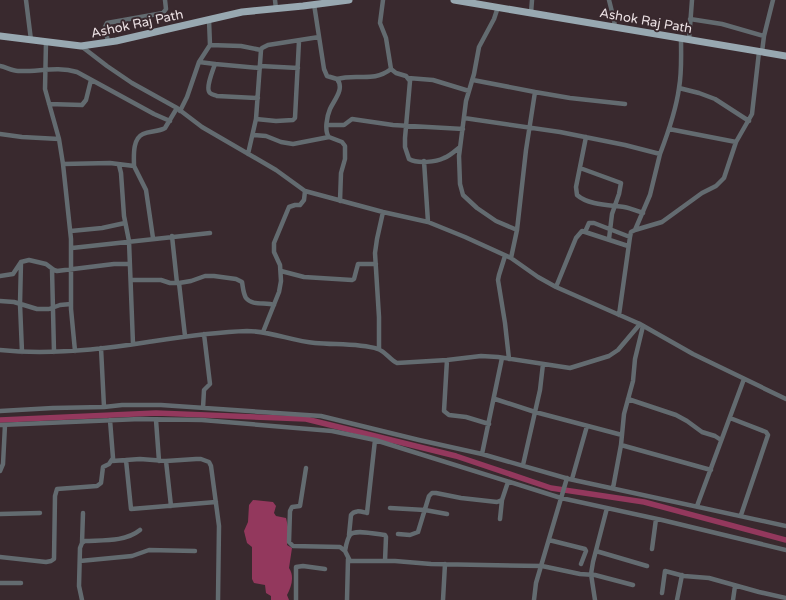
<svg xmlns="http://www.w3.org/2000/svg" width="786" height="600" font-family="'Varela Round',sans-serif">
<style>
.water{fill:#93385d}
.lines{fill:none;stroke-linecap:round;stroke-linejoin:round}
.canal{stroke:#93385d;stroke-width:5.5}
.minor{stroke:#636b70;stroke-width:4.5}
.primary{stroke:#98a8b1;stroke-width:7}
.labels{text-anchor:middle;stroke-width:4;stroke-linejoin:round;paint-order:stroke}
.street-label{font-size:13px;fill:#ebe0e3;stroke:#39292e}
</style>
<rect width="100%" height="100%" fill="#39292e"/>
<!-- water -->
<path class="water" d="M253 500 273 502 276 506 274 513 276 516 286 518 289 531 287 545 292 548 289 568C295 577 291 587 287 595L289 600H271V596L266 593 265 585 254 583 252 579V547L247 543 244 531 248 522 249 505Z"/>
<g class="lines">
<!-- canal -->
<path class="canal" d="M0 420 156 413 306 419 456 456 551 488 644 502 786 540"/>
<!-- minor -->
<path class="minor" d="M26 0 31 40
M275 0 276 9
M383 0 380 23 386 38 391 69 396 73 406 76 410 81 405 138V147L409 159C418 164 436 162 444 158 450 156 455 151 460 147
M609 0 614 20 615 27
M314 4 324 69 327 76 337 79C345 89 334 100 330 109 327 116 324 131 329 137L342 142 345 146V159L341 173 340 201
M498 7 494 19 479 47 474 74 466 101 459 156 460 184 463 195 477 208 496 221 517 230
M531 13 532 0
M690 19 722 24 764 36
M689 40 692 0
M46 42 45 89 59 139 63 164 71 239V309L75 351
M108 42 105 27 107 23 163 13 166 9 165 0
M210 45 241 46 261 50
M81 46 107 66 132 83 177 108 202 127 276 170 305 191 383 212 428 222 465 237 511 258 538 277 556 287 640 324 693 354 786 399
M762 52 764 36 773 0
M199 62 215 64 260 68
M215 64C213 70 205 89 210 93 212 95 215 95 217 96L258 98
M0 66C6 67 12 71 18 71 38 72 57 66 77 72L154 114 170 121
M260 66 298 68
M408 78 433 80 469 91
M337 79C357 73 373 83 391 69
M473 80 535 92 526 150 517 230 511 258
M679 88 699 93 715 99 749 121
M535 92 570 98 625 104
M49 104 82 105 86 100 91 80
M180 111 187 97 199 62 210 45 209 20
M464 118 560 132 625 145 660 154 650 195 635 230 631 232 630 237 619 315
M256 119 276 121 293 120 295 118 299 41
M327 125H344L352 119 393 125 463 129
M669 129 736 142
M0 134 22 137 59 139
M253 135 266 136 281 142 293 144 329 137
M586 137 576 187 577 195C588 205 610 205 624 207 630 208 637 211 643 213
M248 154 256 119 261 50 262 48 268 45 319 37
M660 154C668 133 676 111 679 88 682 72 681 55 681 38
M424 161 428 222
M63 164 110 163 134 166 146 190 153 238
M119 165 121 173 124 216 129 241 133 344
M134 166C134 157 132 139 143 134 150 131 158 132 165 128L177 108
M580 168 621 183 619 194 612 214 609 239
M635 230 662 222 702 193 716 186 724 178 736 142 752 114 759 52
M71 231 102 228 125 223
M585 232 589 223H594L630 237
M172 236 177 283
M72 248 210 233
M505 256 499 275 498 280 505 323 509 359
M21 262 20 304 22 352
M52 269 54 352
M281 271 304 277 352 280 354 279 358 264H376
M0 276 13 274 21 262 29 260 46 264 54 270 57 271 114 264H130
M131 280H161L170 283H179L191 281 205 276H214L236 279 242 282C243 287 243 293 246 298 252 306 266 302 274 305
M179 283 185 336
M556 287 576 238 582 231 628 246
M0 301 14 302 37 309H49L60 305 71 304
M643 326 635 359 633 381 624 414 621 445 711 470
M263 332 279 292 281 281 280 265 274 252V243L289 207 295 205H300L304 200 305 191
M101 348 104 407
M379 349V317L375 253 377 239 383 212
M0 350C49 355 99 350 148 342 181 337 213 332 247 331 270 331 292 341 315 343 336 345 358 343 378 349 386 352 390 360 397 363L447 360 481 356 498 357 570 368 609 356 618 350 640 324
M447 360 444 411 449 415 466 417 489 424
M495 399 535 412 622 435
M628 399 676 415 687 421 702 432 715 436 721 440
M203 408 204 390 210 384 204 334
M0 411 53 408 104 407 122 405H161L321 416 419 440 482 454 569 479 786 526
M730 418 766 432 768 435 741 515
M156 420 159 461
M0 425 140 419 202 420 332 431 375 440 561 498 662 520 786 550
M482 454 502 358
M126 460 131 509 216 502
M112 461 140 459 166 461 196 459H201L209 462 211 466 219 526 218 600
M166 461 171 506
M523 465 540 390 543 364
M306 468 300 506 292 507 290 511 289 542 293 546 340 547 345 551 350 561H395L431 564 542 566 580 574 595 575 633 585
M0 471 3 464 5 425
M572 479 587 426
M613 488 621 445
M697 506 744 379
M390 508 425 510 447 514
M0 514 40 513
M500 519 502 500
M398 534 410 535 418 532 429 496 432 493H436L461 498 497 502 502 500 508 482
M349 535 351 515C355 509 362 512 367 513L375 440
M549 540 585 549 586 551 581 564
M82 543 83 513
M652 549 656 519
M345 551C346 546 347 539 350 535 354 529 377 534 385 535L386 537 385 561
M596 551 647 566
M0 557 46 562 51 561 54 559 55 496 57 489 97 486 101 483 103 467 109 464 113 458 110 420
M80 561 132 556 149 550 195 551
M0 583H21
M662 593 665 571 684 576 709 578 759 592 786 598
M82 600 79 586 80 548 82 543 85 541C103 540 125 542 140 530
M296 600V567L303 566 325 569
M347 600 348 559
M443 600 445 564
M534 600 536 583 567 478
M595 600 591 574 593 562 607 508
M677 600 682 575
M733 600 735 586"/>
<!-- primary -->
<path class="primary" d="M454 0 786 56
M0 36 81 46 116 41 242 12 303 6 349 0"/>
</g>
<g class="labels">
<!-- street labels -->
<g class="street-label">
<text transform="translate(646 20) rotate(10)" y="5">Ashok Raj Path</text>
<text transform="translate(137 23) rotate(-12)" y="5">Ashok Raj Path</text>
</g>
</g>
</svg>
